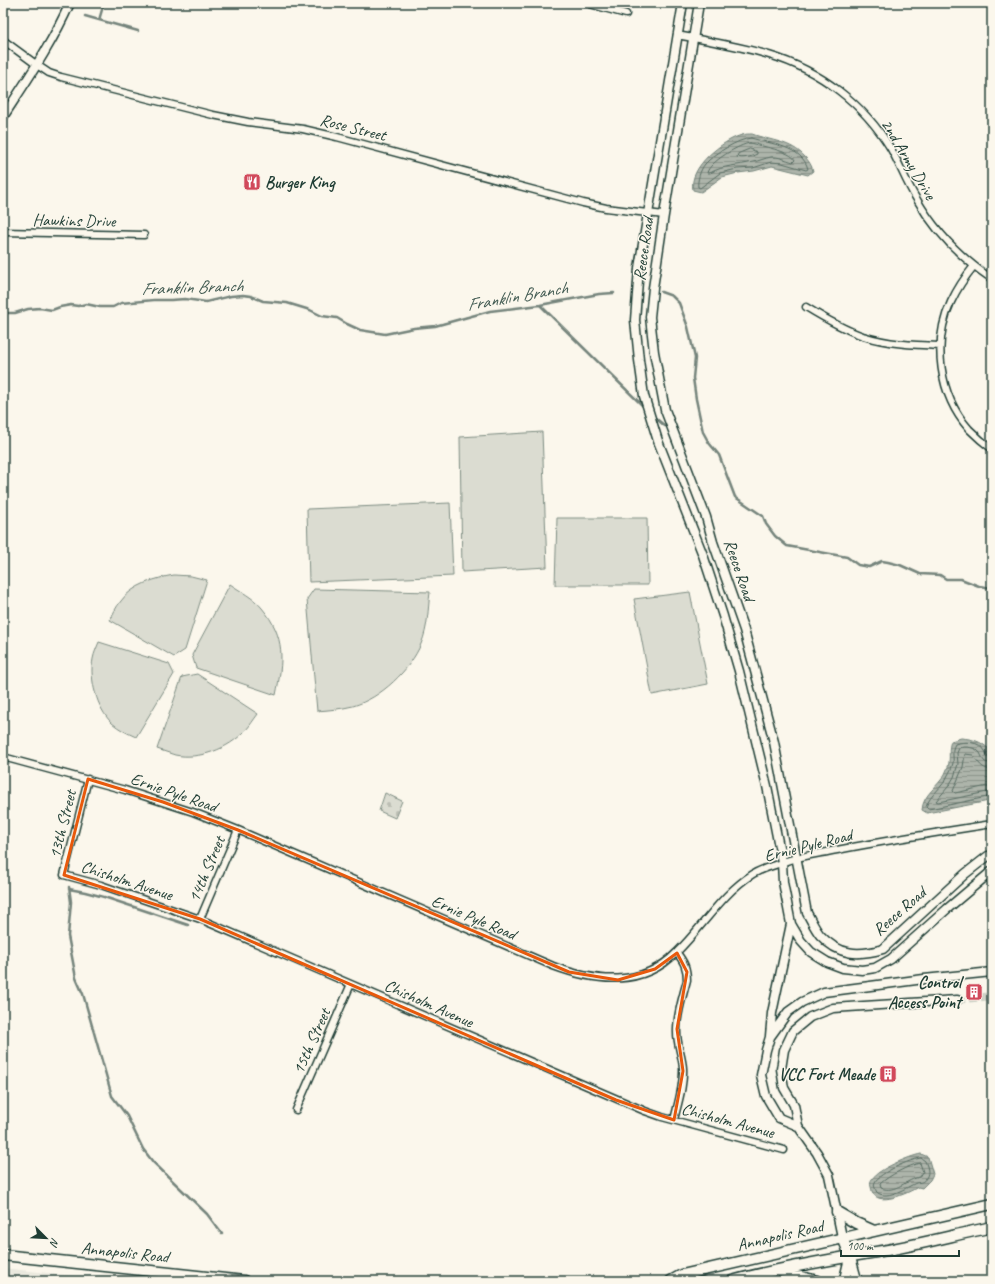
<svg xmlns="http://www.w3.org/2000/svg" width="995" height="1284" font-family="Caveat,sans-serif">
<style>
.built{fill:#eae9de}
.cemetery{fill:url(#cemetery-stones);stroke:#7d8c82}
.pitch{fill:#dbdcd1;stroke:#7d8c82}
.water{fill:url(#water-rules);stroke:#74847b}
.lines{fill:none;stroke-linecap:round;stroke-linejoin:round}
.shore{stroke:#586d63;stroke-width:1}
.stream{stroke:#74847b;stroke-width:2.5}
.tertiary-tunnel{stroke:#cfd2c7;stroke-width:8;stroke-dasharray:8 4;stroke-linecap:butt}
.minor-casing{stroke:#1f3d34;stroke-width:9}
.tertiary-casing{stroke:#1f3d34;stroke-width:11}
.secondary-casing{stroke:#1f3d34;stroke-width:12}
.primary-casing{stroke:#1f3d34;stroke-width:13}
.minor{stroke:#fbf7ec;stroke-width:6}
.tertiary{stroke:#fbf7ec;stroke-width:8}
.secondary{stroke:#fbf7ec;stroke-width:9}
.primary{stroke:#fbf7ec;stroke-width:10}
.marked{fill:none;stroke:#e8590c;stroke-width:3;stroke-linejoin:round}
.labels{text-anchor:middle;stroke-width:3;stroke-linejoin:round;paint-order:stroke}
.street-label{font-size:17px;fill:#1f3d34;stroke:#fbf7ec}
.poi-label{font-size:17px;font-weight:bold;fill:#1f3d34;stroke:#fbf7ec;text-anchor:end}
.water-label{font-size:18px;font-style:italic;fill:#425b52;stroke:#fbf7ec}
</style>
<defs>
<pattern id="cemetery-stones" width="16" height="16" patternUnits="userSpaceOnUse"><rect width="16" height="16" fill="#dbdcd1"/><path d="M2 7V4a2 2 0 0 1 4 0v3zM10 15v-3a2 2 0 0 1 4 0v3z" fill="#bcbeb4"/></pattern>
<pattern id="water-rules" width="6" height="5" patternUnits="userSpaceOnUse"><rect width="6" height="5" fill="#adb4aa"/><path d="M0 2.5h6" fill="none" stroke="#8c948b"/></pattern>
</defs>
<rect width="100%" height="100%" fill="#fbf7ec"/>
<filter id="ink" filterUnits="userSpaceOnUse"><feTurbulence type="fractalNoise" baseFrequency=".025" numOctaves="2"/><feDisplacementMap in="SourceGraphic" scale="8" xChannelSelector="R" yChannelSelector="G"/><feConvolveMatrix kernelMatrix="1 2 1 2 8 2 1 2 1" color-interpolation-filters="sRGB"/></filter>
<g filter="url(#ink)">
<!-- built -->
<path class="built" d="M3 1268 118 1281H3Z"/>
<!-- cemetery -->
<path class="cemetery" d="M385 793 402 801 395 818 379 811Z"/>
<!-- pitch -->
<path class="pitch" d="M542 432 547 567 462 572 460 437Z
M450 503 453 576 309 582 307 509Z
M557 518H647L648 585H555Z
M174 575 191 576 207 580 185 650 174 657 110 620C113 614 116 607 121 601 132 585 156 578 174 575Z
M230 584C240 591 254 598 262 608 286 637 283 661 276 695L196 668 192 655Z
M314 589 430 592C428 609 428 628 421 644 410 670 381 698 353 706 341 709 329 710 317 711L307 599Z
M690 592 708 684 652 695 634 599Z
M99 642 169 664 174 674 136 737C127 733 119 729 112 723 97 709 89 679 93 659 94 653 97 647 99 642Z
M197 674 258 714C254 719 250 726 245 731 228 749 199 760 175 755 169 753 163 751 157 749L182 677Z"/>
<!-- water -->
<path class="water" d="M752 134C771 141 791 141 805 157 809 161 812 166 813 171L808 175 772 166 754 171 738 173 722 177 701 192 693 190C688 167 723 140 742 135 745 134 749 134 752 134Z
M961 738C973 739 980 741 989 749L992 782V799L989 801 927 813 922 810C923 794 938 787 945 774 946 771 949 766 949 762 950 753 948 750 951 741Z
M921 1154 928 1157 933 1174 930 1180 922 1188 918 1187C908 1193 877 1208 872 1191 871 1186 869 1183 872 1179 878 1169 910 1156 921 1154Z"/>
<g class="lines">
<!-- shore -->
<path class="shore" d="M751 138C770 144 802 146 808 169L806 170 782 163 771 162 753 168 737 169 720 173 700 188 698 187C697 181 700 170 705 164 714 154 738 139 751 138Z
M750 143C760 146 791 151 795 160L793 162C786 160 778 156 771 157 765 158 759 161 753 162 737 166 724 165 710 173H707C709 162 740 144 750 143Z
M750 149 757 152V154C751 157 742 159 737 157L738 154Z
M992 759 988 757C987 755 986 753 985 751 980 741 964 741 955 744 951 751 954 756 953 763 952 767 950 772 948 775 943 788 930 794 926 807L928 809 934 808 992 796
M992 764 985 762C982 759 982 756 980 753 976 747 965 746 959 748L957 753 958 764 954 777 948 787 936 801 938 802 992 791
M992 770C981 769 979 763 973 755L965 754 963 767 953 791 955 793 992 785
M921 1158 925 1161C927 1166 930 1172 926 1178 923 1183 920 1182 916 1183 907 1187 888 1200 878 1193 876 1192 876 1190 875 1188 874 1185 874 1185 875 1182 879 1173 911 1159 921 1158Z
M920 1163 923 1172 920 1177C907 1179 895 1194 881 1188L880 1184C888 1176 909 1165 920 1163Z"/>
<!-- stream -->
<path class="stream" d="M85 16 138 31
M99 20 104 3
M661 292 672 296 679 303 688 327 695 358 693 378 696 399 703 432 709 443 719 455 735 497 763 516 766 524 775 536 787 546 847 557 858 565 869 567 882 561 888 562 900 565 920 574 940 575 946 579H961L979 586 992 588
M540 305 645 408
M3 313H15L28 309 40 308 52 310 60 307 71 305 78 306 86 304 100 307H113L121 303 154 300H171L185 299 206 302 231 296 243 295 251 296 263 301 287 303 310 310 322 316 337 318 347 324 360 330 385 334 414 328 435 326 490 311 540 305 599 294 614 293
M653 416 665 426
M69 887 71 902 68 936 76 978 83 994 112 1096 127 1116 143 1149 153 1162 207 1214 222 1234
M69 889 85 892 104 897 188 925"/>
<!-- tertiary-tunnel -->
<path class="tertiary-tunnel" d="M957 1000 992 996"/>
<defs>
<path id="minor" d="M586 3 626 14
M677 35C708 41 740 46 769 55 820 70 864 104 891 149 900 165 906 182 916 198 934 230 961 258 992 279
M3 40 37 65 49 73 61 77 213 115 248 122 303 129 337 137 583 203 606 208 664 215
M3 232 144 235
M974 266C965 277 957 289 951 302 932 343 939 395 969 429 976 436 984 443 992 449
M806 307C824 318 843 329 863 336 888 344 914 345 940 346
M3 757 125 790 193 812 238 830 553 966C596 982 642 988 677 952 703 927 721 894 753 874 761 869 772 866 781 863 798 856 818 854 837 850 888 840 940 832 992 824
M88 779 64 875 101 885 200 919 645 1111 662 1117 784 1150
M200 919 238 830
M296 1110 351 984
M674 1120C678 1103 684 1085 683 1068 682 1055 676 1042 677 1029 677 1013 683 996 687 980 687 968 684 962 677 953"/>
<path id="tertiary" d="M683 3 639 268 635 320 639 360 644 396 658 441 703 555 723 616 739 671 767 786 782 862 783 882 791 924 801 941 811 952 827 962 843 968 862 970 875 968 891 959 947 909 992 871
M699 3 664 215 653 288 650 317 654 352 665 410 706 517 713 542 744 630 774 742 807 913C811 920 815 929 820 935 839 956 859 956 883 949L965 874 988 856 992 855
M3 117C27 80 52 44 70 3
M770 1036 772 1013 791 924
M798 1126 779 1118 766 1096 761 1075 766 1050 770 1037 788 1012 802 1002 824 992 924 979 992 972
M842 1237 829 1175 817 1153 798 1126 794 1105 784 1088 781 1069 784 1050 793 1031 810 1017 833 1008 957 1000"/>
<path id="secondary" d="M842 1237 850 1256 857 1281
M844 1281 850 1256"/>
<path id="primary" d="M837 1212 856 1223 874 1231
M3 1255 244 1281
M778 1271 817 1281
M671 1281 682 1275 992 1204
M732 1281C780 1268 827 1260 876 1252 914 1246 954 1235 992 1227"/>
</defs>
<!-- minor casing -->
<use href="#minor" class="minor-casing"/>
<!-- tertiary casing -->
<use href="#tertiary" class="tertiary-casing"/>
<!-- secondary casing -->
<use href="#secondary" class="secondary-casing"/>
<!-- primary casing -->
<use href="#primary" class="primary-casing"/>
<!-- minor -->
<use href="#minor" class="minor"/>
<!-- tertiary -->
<use href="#tertiary" class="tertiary"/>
<!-- secondary -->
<use href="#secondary" class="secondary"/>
<!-- primary -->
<use href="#primary" class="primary"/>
</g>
</g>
<!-- marked area -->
<path class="marked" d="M88 779 163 802 238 830 569 972 618 980 655 969 677 953 687 972 677 1029 683 1071 674 1120 616 1100 200 919 64 875Z"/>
<!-- icons -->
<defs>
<symbol id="restaurant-square" viewBox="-11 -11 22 22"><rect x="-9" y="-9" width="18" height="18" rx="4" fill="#d1495b" stroke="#fbf7ec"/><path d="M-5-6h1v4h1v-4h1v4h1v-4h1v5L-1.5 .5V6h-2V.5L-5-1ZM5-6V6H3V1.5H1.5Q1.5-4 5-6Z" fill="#fff"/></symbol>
<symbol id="building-square" viewBox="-11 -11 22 22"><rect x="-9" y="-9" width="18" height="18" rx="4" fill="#d1495b" stroke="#fbf7ec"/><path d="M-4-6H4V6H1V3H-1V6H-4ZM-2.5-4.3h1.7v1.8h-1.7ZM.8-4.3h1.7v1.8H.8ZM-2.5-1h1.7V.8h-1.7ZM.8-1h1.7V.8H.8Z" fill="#fff"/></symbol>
</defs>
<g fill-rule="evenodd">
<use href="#restaurant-square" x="242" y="172" width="20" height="20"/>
<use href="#building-square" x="964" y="982" width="20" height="20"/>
<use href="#building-square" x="878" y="1064" width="20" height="20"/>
</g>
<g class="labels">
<!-- street labels -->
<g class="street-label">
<text transform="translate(353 127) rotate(14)" y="6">Rose Street</text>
<text transform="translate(909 159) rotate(59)" y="6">2nd Army Drive</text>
<text transform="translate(74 220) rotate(1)" y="6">Hawkins Drive</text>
<text transform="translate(643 249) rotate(-82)" y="6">Reece Road</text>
<text transform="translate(740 570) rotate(71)" y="6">Reece Road</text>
<text transform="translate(174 792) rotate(19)" y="6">Ernie Pyle Road</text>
<text transform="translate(62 824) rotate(-76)" y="6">13th Street</text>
<text transform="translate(808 845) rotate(-14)" y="6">Ernie Pyle Road</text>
<text transform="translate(206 869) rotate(-67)" y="6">14th Street</text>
<text transform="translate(127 880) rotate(18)" y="6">Chisholm Avenue</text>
<text transform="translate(899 911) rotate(-41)" y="6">Reece Road</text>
<text transform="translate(474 917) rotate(23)" y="6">Ernie Pyle Road</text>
<text transform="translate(429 1003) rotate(24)" y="6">Chisholm Avenue</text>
<text transform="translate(311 1041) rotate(-66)" y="6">15th Street</text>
<text transform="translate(728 1120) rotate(15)" y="6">Chisholm Avenue</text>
<text transform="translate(780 1235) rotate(-13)" y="6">Annapolis Road</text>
<text transform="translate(125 1252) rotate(6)" y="6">Annapolis Road</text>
</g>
<!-- poi labels -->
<g class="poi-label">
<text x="265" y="188" text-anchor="start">Burger King</text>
<text x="961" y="988">Control<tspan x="961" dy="20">Access Point</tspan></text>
<text x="875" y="1080">VCC Fort Meade</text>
</g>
<!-- water labels -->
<g class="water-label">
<text transform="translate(192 287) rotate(-2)" y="6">Franklin Branch</text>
<text transform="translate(517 296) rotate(-10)" y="6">Franklin Branch</text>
</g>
</g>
<!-- margin -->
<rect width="995" height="1284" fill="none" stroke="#fbf7ec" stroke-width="16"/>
<rect x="8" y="8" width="979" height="1268" fill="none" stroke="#1f3d34" stroke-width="1.5" filter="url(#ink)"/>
<!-- north arrow -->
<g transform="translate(46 1238) rotate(114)" stroke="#fbf7ec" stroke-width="3" paint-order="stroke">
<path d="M0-3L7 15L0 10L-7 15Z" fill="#1f3d34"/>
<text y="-6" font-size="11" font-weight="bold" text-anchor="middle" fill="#1f3d34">N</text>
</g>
<!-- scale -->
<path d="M841 1250v6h118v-6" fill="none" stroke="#1f3d34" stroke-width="2"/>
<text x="847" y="1250" font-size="12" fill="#1f3d34" stroke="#fbf7ec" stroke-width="3" paint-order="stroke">100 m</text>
</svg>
